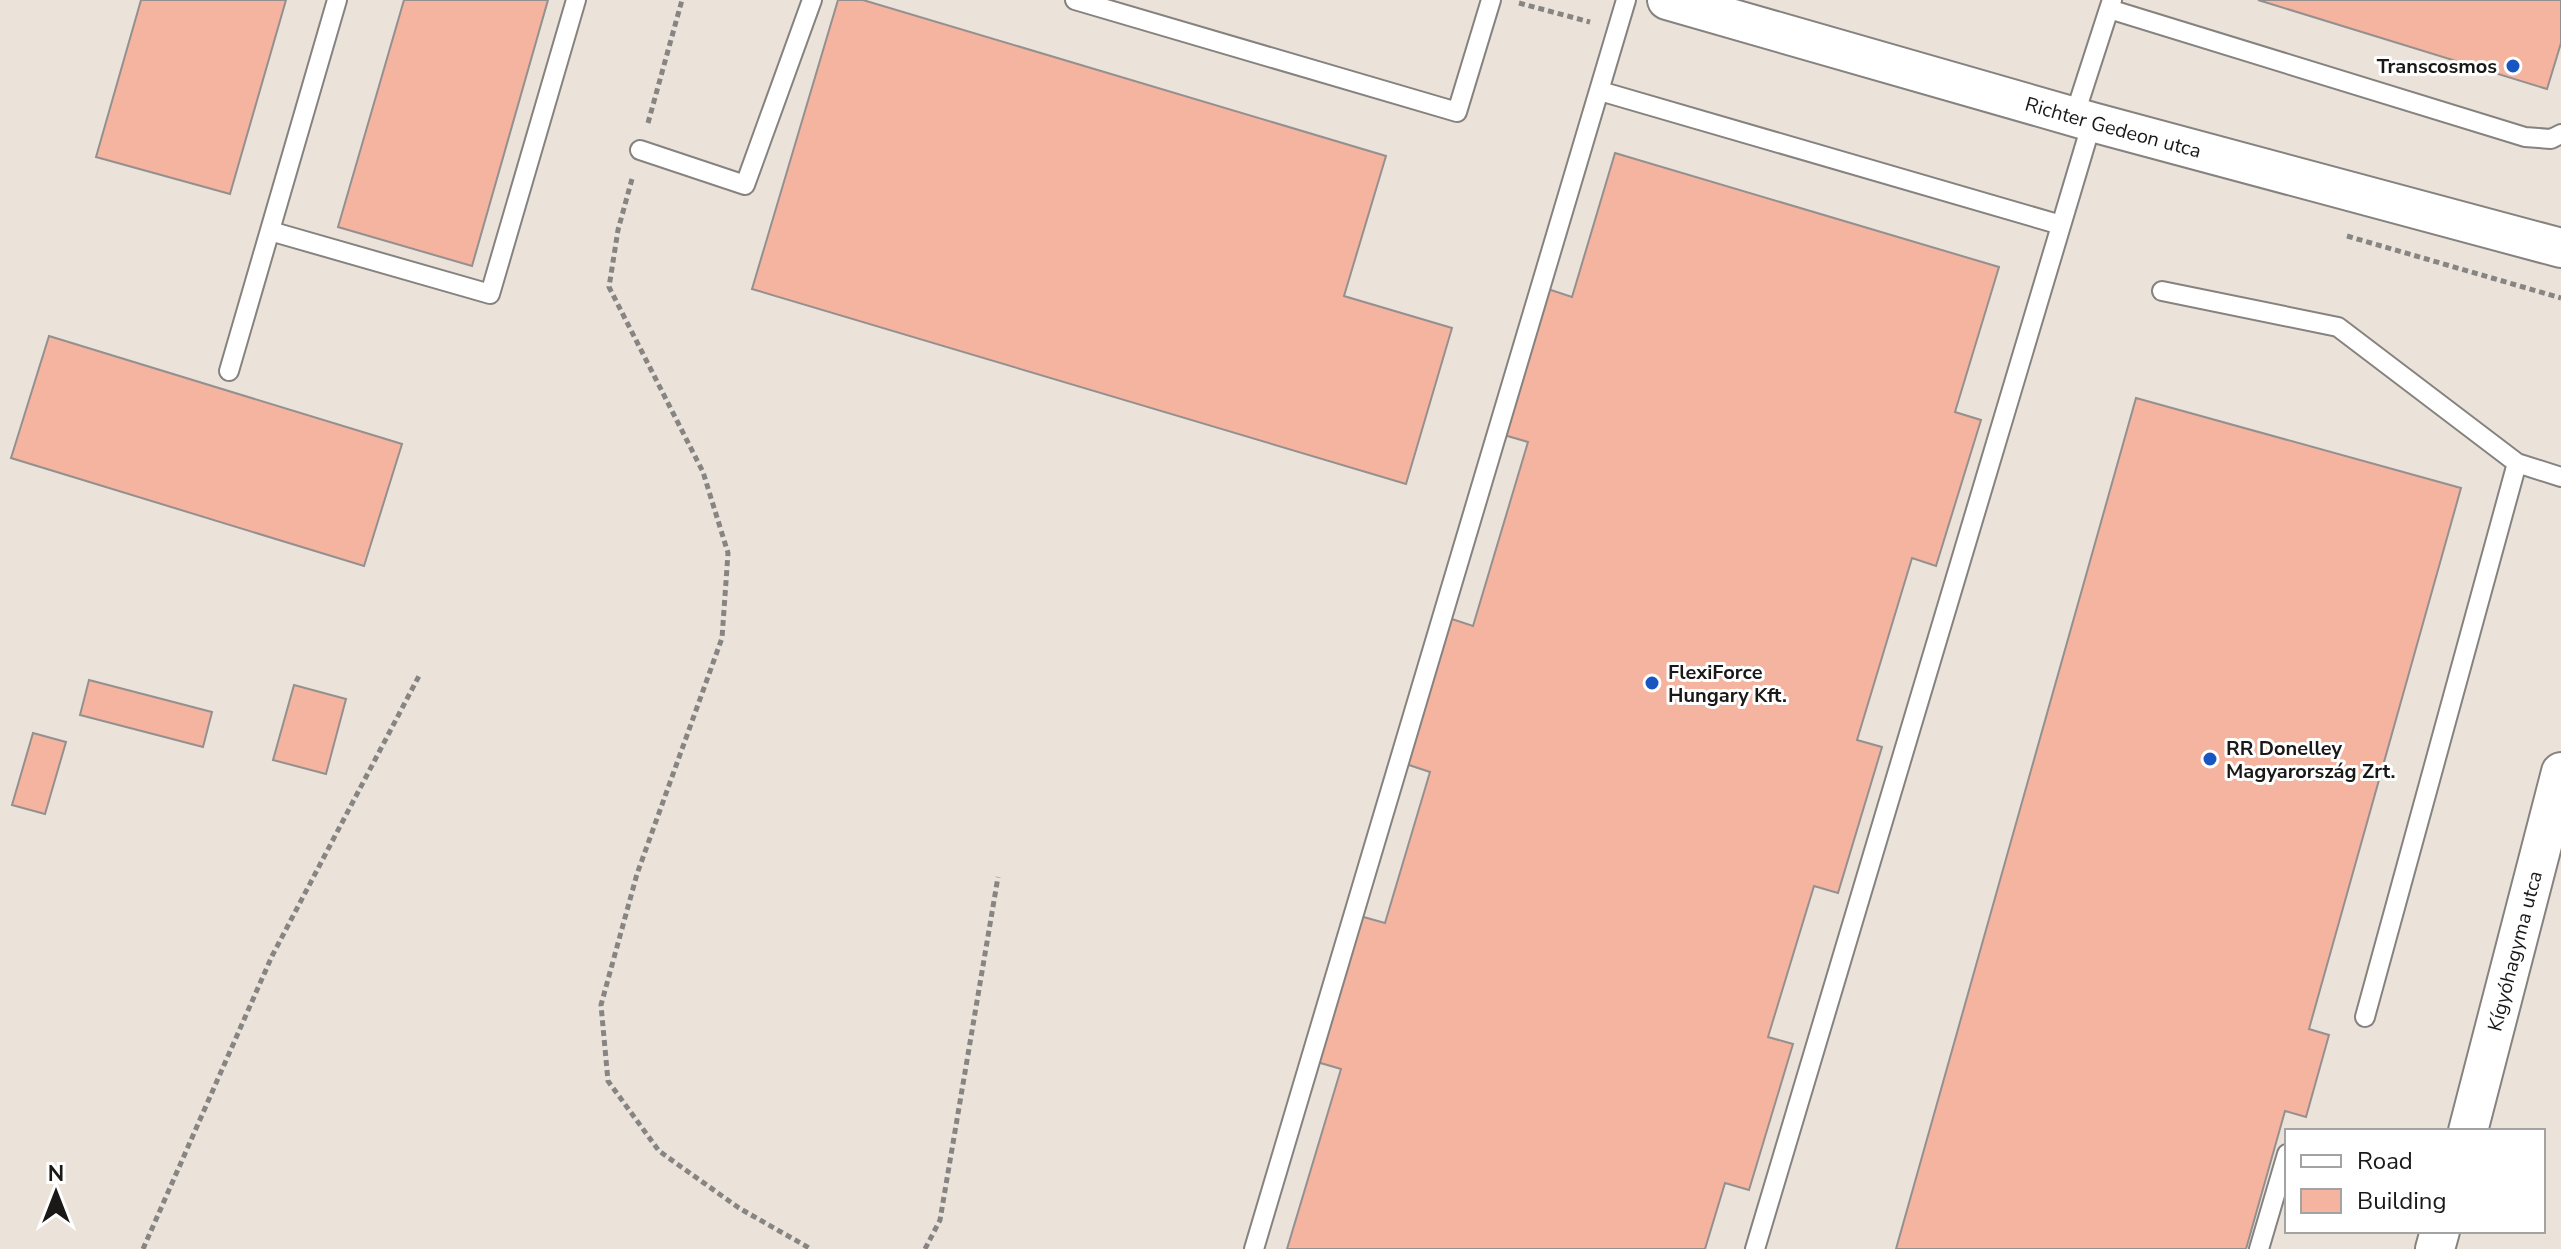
<svg xmlns="http://www.w3.org/2000/svg" width="2561" height="1249" font-family="'Nunito Sans',sans-serif">
<style>
.built{fill:#ebe3da;fill-rule:evenodd}
.building{fill:#f4b4a0;stroke:#94908f;stroke-width:2}
.lines{fill:none;stroke-linecap:round;stroke-linejoin:round}
.lane-casing{stroke:#85827f;stroke-width:22}
.street-casing{stroke:#85827f;stroke-width:42}
.path{stroke:#878583;stroke-width:5;stroke-dasharray:6 4;stroke-linecap:butt}
.lane{stroke:#fff;stroke-width:18}
.street{stroke:#fff;stroke-width:38}
.poi-dot{fill:#1956c2;stroke:#fff;stroke-width:3}
.labels{text-anchor:middle;stroke-width:6;stroke-linejoin:round;paint-order:stroke}
.poi-label{font-size:20px;font-weight:bold;fill:#1a1918;stroke:#fff;text-anchor:start}
.street-label{font-size:20px;fill:#1a1918;stroke:#fff}
</style>
<rect width="100%" height="100%" fill="#f2efec"/>
<!-- built -->
<path class="built" d="M0 0H2561V1249H0ZM2287 1131H2543V1231H2287Z"/>
<!-- building -->
<path class="building" d="M141 0H286L230 194 96 157Z
M404 0H548L472 266 338 227Z
M838 0H863L1386 156 1344 296 1452 328 1406 484 752 289Z
M2258 0H2561V43L2547 89Z
M1615 153 1999 267 1955 412 1981 420 1936 566 1912 558 1857 740 1882 747 1838 893 1814 886 1768 1037 1793 1044 1749 1190 1725 1183 1705 1249H1287L1341 1069 1317 1062 1360 916 1385 923 1430 772 1406 764 1449 618 1473 626 1528 442 1504 435 1548 289 1572 297Z
M49 336 402 444 364 566 11 458Z
M2136 398 2461 488 2309 1029 2329 1035 2306 1117 2285 1111 2246 1249H1896Z
M89 680 212 712 203 747 80 715Z
M294 685 346 699 326 774 273 760Z
M33 733 66 742 45 814 12 805Z"/>
<g class="lines">
<defs>
<path id="lane" d="M1075 0 1457 112 1491 0
M2112 0 2109 9 2525 137 2551 139 2561 134
M1600 91 2061 225
M2074 117 2109 9
M640 150 745 185 812 0
M270 231 490 294 576 0
M2162 291 2338 327 2517 463 2561 477
M229 371 337 0
M2365 1017 2517 463
M1254 1249 1626 0
M1755 1249 2092 122
M2259 1249 2287 1154"/>
<g id="street">
<path id="s1" d="M1667 0 2092 122 2561 248"/>
<path id="s2" d="M2468 1131 2561 772"/>
<path d="M2435 1249 2440 1231"/>
</g>
</defs>
<!-- lane casing -->
<use href="#lane" class="lane-casing"/>
<!-- street casing -->
<use href="#street" class="street-casing"/>
<!-- path -->
<path class="path" d="M1519 3 1590 22
M648 123 682 0
M632 179 618 230 609 287 703 472 728 553 722 638 637 874 601 1005 608 1081 659 1151 739 1208 811 1249
M2347 236 2561 298
M143 1249 272 956 420 674
M925 1249 940 1220 998 877"/>
<!-- lane -->
<use href="#lane" class="lane"/>
<!-- street -->
<use href="#street" class="street"/>
</g>
<!-- markers -->
<g class="poi-dot">
<circle cx="2513" cy="66" r="8"/>
<circle cx="1652" cy="683" r="8"/>
<circle cx="2210" cy="759" r="8"/>
</g>
<g class="labels">
<!-- poi labels -->
<g class="poi-label">
<text x="2497" y="73" text-anchor="end">Transcosmos</text>
<text x="1668" y="679">FlexiForce<tspan x="1668" dy="23">Hungary Kft.</tspan></text>
<text x="2226" y="755">RR Donelley<tspan x="2226" dy="23">Magyarország Zrt.</tspan></text>
</g>
<!-- street labels -->
<g class="street-label">
<text dy="7" stroke="none"><textPath href="#s1" startOffset="464">Richter Gedeon utca</textPath></text>
<text dy="7" stroke="none"><textPath href="#s2" startOffset="186">Kígyóhagyma utca</textPath></text>
</g>
</g>
<!-- legend -->
<rect x="2285" y="1129" width="260" height="104" fill="#ffffff" stroke="#a3a3a3" stroke-width="2"/>
<rect x="2301" y="1155" width="40" height="12" fill="#ffffff" stroke="#a3a3a3" stroke-width="2"/>
<text x="2357" y="1169" font-size="24" fill="#1a1918">Road</text>
<rect x="2301" y="1189" width="40" height="24" fill="#f4b4a0" stroke="#a3a3a3" stroke-width="2"/>
<text x="2357" y="1209" font-size="24" fill="#1a1918">Building</text>
<!-- north arrow -->
<g transform="translate(56 1193)" stroke="#ffffff" stroke-width="6" paint-order="stroke">
<path d="M0-6L14 30L0 20L-14 30Z" fill="#1a1918"/>
<text y="-12" font-size="22" font-weight="bold" text-anchor="middle" fill="#1a1918">N</text>
</g>
</svg>
